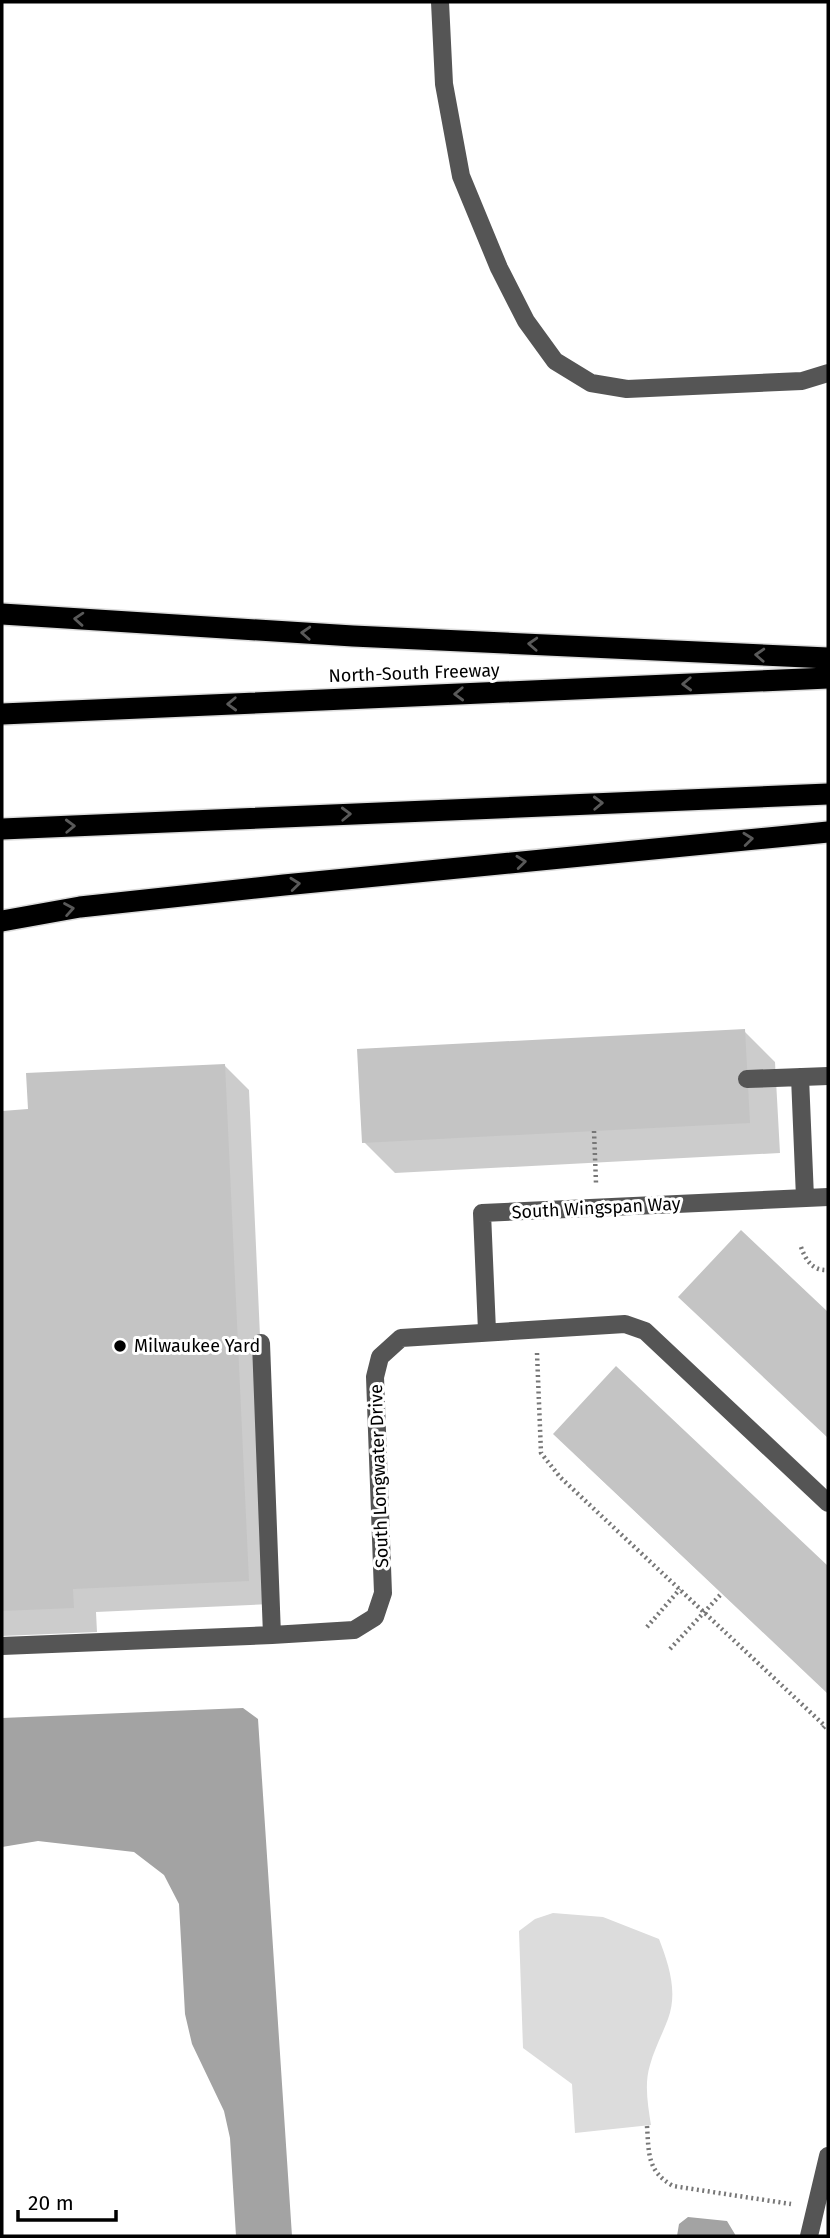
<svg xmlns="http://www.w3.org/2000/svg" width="830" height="2238" font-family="'Fira Sans',sans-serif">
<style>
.green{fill:#dcdcdc}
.water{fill:#a3a3a3}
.shadow{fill:#0003}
.building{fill:#c4c4c4}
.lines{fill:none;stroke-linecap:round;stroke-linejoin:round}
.highway-casing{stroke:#dbdbdb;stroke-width:24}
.path{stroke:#777;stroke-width:4.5;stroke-dasharray:2 3.5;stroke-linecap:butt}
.minor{stroke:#555;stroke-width:18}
.highway{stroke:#000;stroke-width:21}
.oneway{stroke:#595959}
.poi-dot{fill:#000;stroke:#fff;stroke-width:2.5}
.labels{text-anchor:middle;stroke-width:6;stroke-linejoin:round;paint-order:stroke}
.street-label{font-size:18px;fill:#000;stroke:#fff}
.poi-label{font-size:18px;fill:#000;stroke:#fff;text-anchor:start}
</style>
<rect width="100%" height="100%" fill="#fff"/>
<!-- green -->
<path class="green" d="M553 1913 603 1917 659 1939C669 1965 678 1992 668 2019 662 2035 654 2050 650 2065 644 2084 648 2106 651 2125L575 2133 572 2084 523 2048 519 1931 535 1919Z"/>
<!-- water -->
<path class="water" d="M243 1708 258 1719 292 2236H236L230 2138 224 2111 192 2044 185 2014 179 1904 164 1875 134 1852 38 1841 2 1847V1718Z
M688 2217 727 2221 736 2236H677L679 2224Z"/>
<!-- shadow -->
<path class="shadow" d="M744 1031 775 1062 780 1153 395 1173 364 1142Z
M225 1066 249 1090 272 1604 96 1612 97 1632 2 1636V1112L30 1111Z
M742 1232 828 1314V1437L711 1327Z
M617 1369 828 1568V1693L586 1465Z"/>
<!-- building -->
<path class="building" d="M745 1029 750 1123 362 1143 357 1049Z
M225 1064 249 1581 73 1589 74 1608 2 1611V1111L28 1109 26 1073Z
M741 1230 828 1312V1438L678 1297Z
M616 1366 828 1566V1694L553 1434Z"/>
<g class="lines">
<defs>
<path id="highway" d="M2 614 353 636 828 658
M2 714 828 678
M2 829 828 794
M2 921 80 907 284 885 828 832"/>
</defs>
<!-- highway casing -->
<use href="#highway" class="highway-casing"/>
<!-- path -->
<path class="path" d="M594 1131 596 1183
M801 1247C806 1261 813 1271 828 1270
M537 1353 541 1453 560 1477 825 1726 823 1728
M647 1627 680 1589
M670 1649 722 1593
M647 2126C649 2154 647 2171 673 2186L791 2204"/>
<!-- minor -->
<path class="minor" d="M440 2 444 84 461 176 499 268 526 321 555 361 591 383 627 389 802 381 828 373
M800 1077 805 1198
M747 1079 828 1076
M487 1331 482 1213 828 1197
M261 1343 272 1635
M2 1646 272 1635 354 1630 375 1617 383 1593 375 1377 380 1357 401 1338 625 1324 645 1331 828 1503
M809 2236 828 2156"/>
<!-- highway -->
<use href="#highway" class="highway"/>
</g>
<!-- one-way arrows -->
<defs><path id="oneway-chevron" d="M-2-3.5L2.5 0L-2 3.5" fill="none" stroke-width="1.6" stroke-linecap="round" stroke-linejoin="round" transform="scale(1.75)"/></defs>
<g class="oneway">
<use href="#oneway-chevron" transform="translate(79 619) rotate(-176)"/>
<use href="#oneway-chevron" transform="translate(306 633) rotate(-177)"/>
<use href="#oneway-chevron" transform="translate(533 644) rotate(-177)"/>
<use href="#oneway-chevron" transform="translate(760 655) rotate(-177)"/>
<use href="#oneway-chevron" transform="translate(687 684) rotate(178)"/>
<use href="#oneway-chevron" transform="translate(459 694) rotate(178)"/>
<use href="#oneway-chevron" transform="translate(232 704) rotate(178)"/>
<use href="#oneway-chevron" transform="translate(598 803) rotate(-2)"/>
<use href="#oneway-chevron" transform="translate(346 814) rotate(-2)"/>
<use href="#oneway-chevron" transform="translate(70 826) rotate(-2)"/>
<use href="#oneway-chevron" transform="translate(748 839) rotate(-6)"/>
<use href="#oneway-chevron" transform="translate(521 862) rotate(-6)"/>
<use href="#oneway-chevron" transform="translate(295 884) rotate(-6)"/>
<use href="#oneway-chevron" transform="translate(69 909) rotate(-10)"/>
</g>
<!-- markers -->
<circle class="poi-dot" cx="120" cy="1346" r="7"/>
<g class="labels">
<!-- street labels -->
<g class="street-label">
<text transform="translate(414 673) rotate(-2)" y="6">North-South Freeway</text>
<text transform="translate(596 1208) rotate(-3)" y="6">South Wingspan Way</text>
<text transform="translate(379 1476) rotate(-92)" y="6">South Longwater Drive</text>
</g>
<!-- poi labels -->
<g class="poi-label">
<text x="134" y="1352">Milwaukee Yard</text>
</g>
</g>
<!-- border -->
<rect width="830" height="2238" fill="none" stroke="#000000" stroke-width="7"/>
<!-- scale -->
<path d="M18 2210v10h98v-10" fill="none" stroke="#000000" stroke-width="3.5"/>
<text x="28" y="2210" font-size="21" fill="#000000" stroke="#ffffff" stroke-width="5" paint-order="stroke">20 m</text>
</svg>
